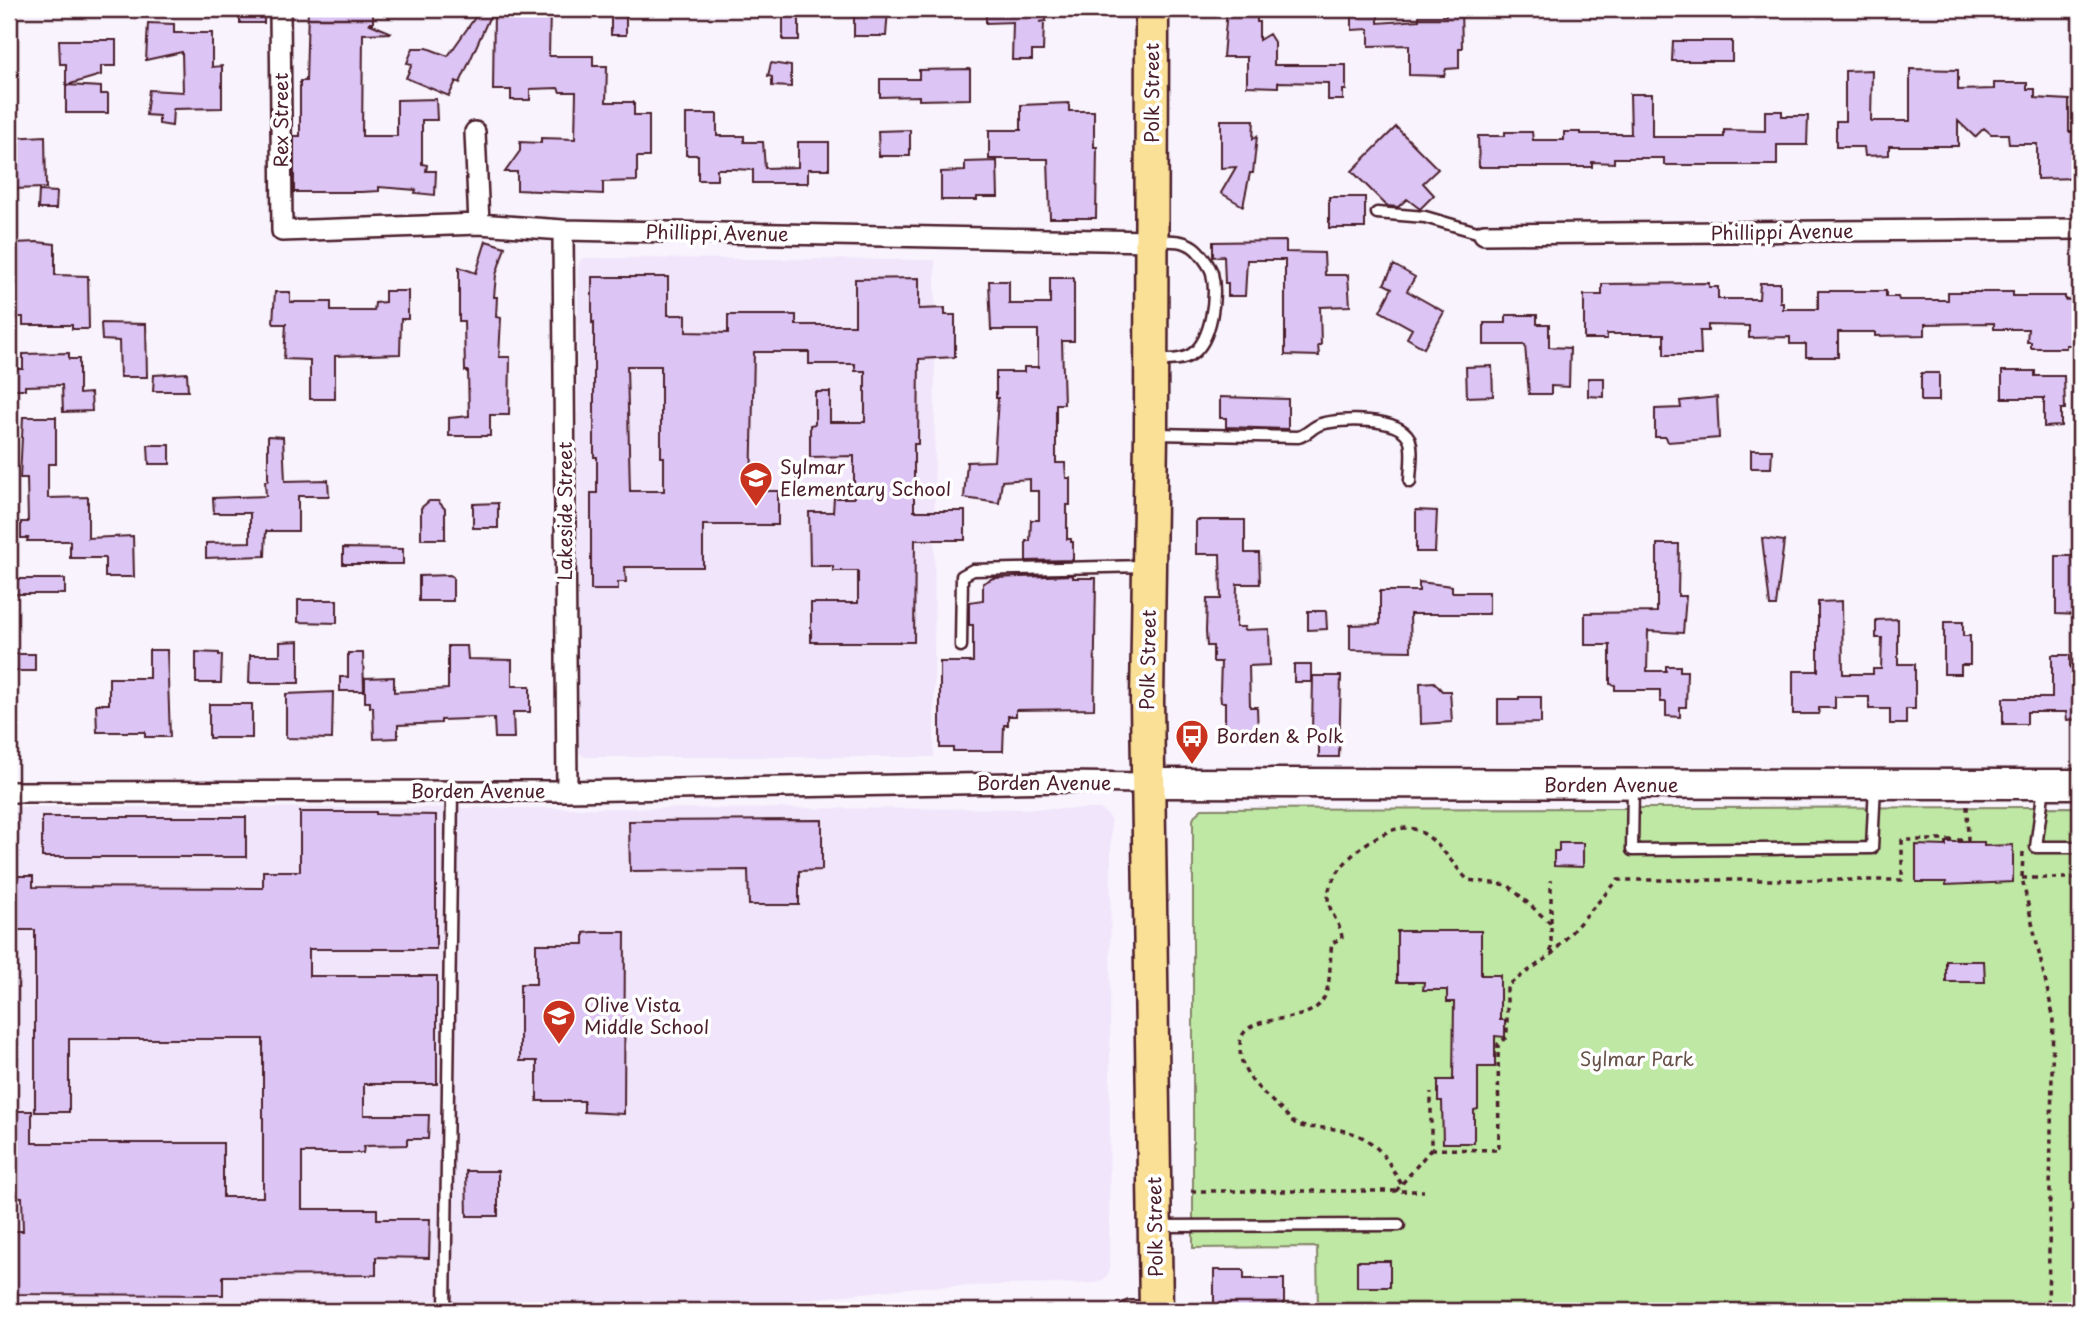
<svg xmlns="http://www.w3.org/2000/svg" width="2089" height="1320" font-family="'Playpen Sans',sans-serif">
<style>
.built{fill:#f0e5fa}
.green{fill:#bee8a4;stroke:#848468;stroke-width:2}
.building{fill:#dcc4f4;stroke:#4a1f2b;stroke-width:2;fill-rule:evenodd}
.lines{fill:none;stroke-linecap:round;stroke-linejoin:round}
.lane-casing{stroke:#4a1f2b;stroke-width:15}
.street-casing{stroke:#4a1f2b;stroke-width:24}
.secondary-casing{stroke:#4a1f2b;stroke-width:33}
.primary-casing{stroke:#4a1f2b;stroke-width:37}
.path{stroke:#4a1f2b;stroke-width:3.5;stroke-dasharray:5 5;stroke-linecap:butt}
.lane{stroke:#fff;stroke-width:10}
.street{stroke:#fff;stroke-width:19}
.secondary{stroke:#fff;stroke-width:28}
.primary{stroke:#fadf96;stroke-width:32}
.labels{text-anchor:middle;stroke-width:7;stroke-linejoin:round;paint-order:stroke}
.street-label{font-size:19px;fill:#4a1f2b;stroke:#fff}
.poi-label{font-size:19px;fill:#4a1f2b;stroke:#fff;text-anchor:start}
.park-label{font-size:19px;fill:#675149;stroke:#fff}
</style>
<rect width="100%" height="100%" fill="#f8f3fd"/>
<filter id="ink" filterUnits="userSpaceOnUse"><feTurbulence type="fractalNoise" baseFrequency=".0143" numOctaves="2"/><feDisplacementMap in="SourceGraphic" scale="14" xChannelSelector="R" yChannelSelector="G"/><feConvolveMatrix kernelMatrix="1 2 1 2 8 2 1 2 1" color-interpolation-filters="sRGB"/></filter>
<g filter="url(#ink)">
<!-- built -->
<path class="built" d="M585 258 935 260 934 757H585L580 754 578 749V266L580 260Z
M9 807 1100 809 1109 816 1111 822 1109 1272 1105 1278 1096 1283 916 1287 767 1304H9Z"/>
<!-- green -->
<path class="green" d="M2080 807V1311H1318L1317 1247 1193 1248V820L1195 815 1202 809Z"/>
<!-- building -->
<path class="building" d="M240 9H264V23H240Z
M308 9H373V23H368L392 33 363 34 362 136H397V100L436 99 437 120H422V164L427 165 426 171H436L435 195 415 193 416 190 379 187V191L361 192H294V136H300V81H306Z
M481 9H493L460 83 456 81 449 96 406 78 412 64 407 63 413 48H427L448 56Z
M494 9H550L549 56H593V66H607L606 102H634V115H649V157H637V181L603 182V194L517 190V172H505L520 151V142L541 143V138L575 139 576 92H560L558 88 530 89V100H511V90H493Z
M783 9H799V40H783Z
M854 9H888L886 36H854Z
M986 9H1046V21L1039 22H1044L1043 51H1032V60H1012L1013 22 986 23Z
M1227 9H1252V15H1257V22H1259V40L1269 34 1274 42V65H1346V90H1343V100H1328V83L1278 82V87L1247 86V57H1223Z
M1446 9H1461L1462 48H1459V68L1446 69 1444 76 1409 75V45L1369 46V29L1352 30V14H1378V23L1419 20V16H1446Z
M611 12H626V35H611Z
M148 23 174 24V33H212V67L222 66V108L173 109 172 126 159 124V116L146 115 149 90 183 92 182 52 146 60Z
M59 40H116V66H101V75L67 85 101 87V94H108V113H66V64H60Z
M1673 41H1732V61H1672Z
M771 63 791 66V87L772 86V77L768 76Z
M970 69V99L919 100V96L880 97V79H919V70Z
M1910 69 1958 70V90L1994 89V83H2027V89H2035V98L2069 100V132H2080V178L2037 179V144H2009L2008 134H1991L1984 128 1975 137 1958 121V146H1889V155L1865 156 1864 147H1836V121H1845V71L1872 70 1871 121H1910Z
M1630 94H1652V137H1724V130L1765 131V111H1782V116H1808L1807 145H1777V165H1664V158H1614V163L1592 162V167H1479L1478 136H1505V132H1532L1533 140H1564V132H1580V134H1631Z
M1069 103V111H1094V147H1097L1096 218H1050L1048 159H989V130H1021V105Z
M686 114H717V136H744V142H763L765 168 798 167V142H829V169H808V183H753V170L734 169H717V180H698V155H686Z
M1221 120H1254L1253 139 1257 136 1253 173H1250L1243 206 1221 193 1236 167 1221 168Z
M1396 127 1438 169 1423 183 1434 195 1420 209 1407 199 1398 207 1387 206 1352 171Z
M910 130V156H879L878 131Z
M45 136 46 188 9 189V138Z
M997 161 998 197H977V200H941V172L965 171V162Z
M39 191 57 192 56 209H38Z
M1329 197H1365V228H1329Z
M486 241 505 247 496 275 494 297H497L496 317 501 318 499 357H510L509 415H490V436H449V418L469 416 468 371H465L464 321H459V267L476 273Z
M1286 241V252L1324 253 1325 275H1348L1350 306 1320 307 1321 345H1318L1319 356 1285 355V260H1247L1245 296H1228V283H1225L1224 256 1213 257V242Z
M37 242 55 244V275L88 276 89 329H72V325H23V317H9V292H14V243Z
M1394 265 1415 277 1407 291 1444 312 1424 348 1407 338 1412 329 1380 311 1392 288 1384 284Z
M592 277H668V315H686V332L728 333V315H796V325H855V279L919 278V309L945 308V315H955V357L919 359 918 444H914V511H965V540H915L914 642H811V603H858V571H833V566H810L809 512H833L834 498H854V456L810 457V425L815 424V392H830V422H865V371H855V364H809V352H754L751 491H778V525H703V567H625L626 582H618V590H591V493H597V457H594V322L592 323ZM627 366H661V457H664V491H630Z
M1050 278H1074V341H1062L1064 404H1056V463H1065L1066 478H1070V505H1067V539H1071V542H1073V560L1026 561V541H1030L1031 520H1039V491H1030V479L1002 481 999 503 964 498 967 462 994 461 998 398H996V372H1024V367H1038V330H991L989 281H1009V304H1050Z
M1709 283V287H1718V299H1759L1760 283H1780V302H1783V309H1818V291H1886V297H1898L1899 300H1948V292H2013V296H2065V300L2077 299V302H2080V345H2066V348H2031V342H2027L2028 329H1994V323L1925 324V335L1875 336V332H1838V357H1806V344H1790V337L1749 338V326L1708 325V331H1700L1701 355H1664V334H1607V339H1584V295H1602V284Z
M385 291H408V319H401L400 354 335 356V399H310V360L284 359 286 324H274L273 322 275 292H290V302H331V311H374L375 303 385 302Z
M1506 315H1537V324H1549V347L1570 348 1569 387 1551 386V394H1529L1525 345H1484V323H1506Z
M101 323 146 324 147 377H120L119 341 102 340Z
M69 353V359H79V394L91 393 92 411 63 412 62 385 25 386V389H9V369H23V354Z
M1492 366 1493 396 1467 397 1466 367Z
M2002 371H2035V376H2064L2065 409H2061V426L2044 427V398H2002Z
M187 373 188 391H153L154 375Z
M1921 373H1939V401H1921Z
M1588 378H1604V397L1588 396Z
M1220 397 1288 399V429L1226 427V418H1220Z
M1717 397 1719 438 1668 442 1666 437H1655V409L1681 408 1680 401Z
M23 417H56V464H48V498L88 497V538L133 536 134 577H105V558H70V541H27L28 538H21V522H28L27 478H20Z
M268 436 283 437 285 481 328 480 329 496H298V531H266L265 556 206 558V543L250 542V513H214L213 498 266 496 265 481H268Z
M148 445H170V464H149Z
M1751 450H1772L1771 468H1751Z
M429 501H438L445 509V539H421V508Z
M498 503V528H473V504Z
M1416 510 1437 511 1435 552H1416Z
M1196 520H1245V553H1259L1260 584H1237L1236 627H1245L1244 630 1269 629 1270 665 1249 666 1250 707H1257L1258 737 1225 738V702H1221L1220 691 1221 662H1213V646H1207L1206 631 1207 599H1221L1220 554H1196Z
M1762 538 1784 541 1776 606H1770Z
M1657 544H1679L1678 596H1686L1683 633 1648 631 1647 671H1666V666H1680V671H1687L1686 707H1680V717L1666 716V702H1660V690H1615V685L1610 684V645H1585V613L1657 612Z
M343 548 403 549V564H343Z
M2056 556H2080V615L2056 614Z
M450 575 453 577V601H419V576Z
M1073 575V578H1096L1094 709 1016 710V716H1008V725H1004L1003 751H953V748H940V662H973V625H969V602L983 600V583L993 578Z
M9 579H65V594H9Z
M1419 582 1452 586V592H1489V614H1410L1411 651 1350 650V625L1380 624V591H1419Z
M298 600H337V623L298 622Z
M1842 601 1843 674H1873V669H1881L1882 638H1876V620L1898 619V664H1915V709H1906V724H1890V709H1869V697H1835V708H1819V714H1793V671H1818V602Z
M1308 611H1326L1327 629 1308 630Z
M1944 622H1963V636H1970V665H1961V674H1944Z
M299 641V683H249L250 655H280V642Z
M448 646H467L468 659 512 660V686H530V712H513L514 738H495L494 718 441 720V723L398 725V738L374 739 373 707H370V702H365V678L394 677V692L448 689Z
M149 650H167L170 737H145V732H97L96 704H109V678H149Z
M196 652 219 653V655H222L221 683H196Z
M348 653H363L364 691H340V677H348Z
M11 654H35V671H11Z
M2052 655H2070V668H2080V719L2067 720 2066 712H2027V724H2003V698H2052Z
M1294 665H1311V682H1294Z
M1313 676H1341L1339 757H1319V732H1312Z
M1434 682 1442 691H1450L1452 722 1421 724 1420 683Z
M333 692 332 739 286 738V694Z
M1519 697H1541V723L1498 724V699H1519Z
M209 704H252V738H209Z
M300 812H376V814L436 815V949H309V976H437V1084H364V1115H429L428 1139H407V1145L364 1146 363 1153H302V1209H377V1219H430L429 1258 376 1257V1275L223 1276V1295L9 1294V1231H23L22 1197H9V1111H32V1143H223V1197H263V1039H69V1112H35V930H9V876H33V887L263 888V871H300Z
M42 817H246V857H42Z
M822 820V870L799 871V905H749L748 870 630 871 629 821Z
M1946 842H1984V846L2013 845V882L1946 885V882H1916V845L1946 846Z
M1559 843H1583V867L1554 866V851H1559Z
M1397 931H1481V975H1500V1020H1505V1037L1495 1036V1067H1478V1109L1474 1110V1143H1443L1442 1101H1438V1080H1453L1454 1002H1447V990H1423L1424 982H1397Z
M593 932H625L624 1114 584 1112V1101H537V1061H520V984H536V944H584V933Z
M1946 961H1984L1985 982H1946Z
M466 1171H498V1216H467Z
M1357 1261H1390V1287H1357Z
M1214 1270H1244V1279H1284V1311H1214Z"/>
<g class="lines">
<defs>
<path id="lane" d="M1377 213 1425 217 1484 234
M1155 360C1167 360 1182 361 1192 354 1212 340 1217 295 1212 273 1210 266 1199 251 1193 247 1182 239 1168 241 1156 241
M1155 434 1298 437C1307 435 1312 427 1321 424 1342 418 1398 417 1409 438 1414 450 1410 469 1410 482
M961 646 962 576 973 570 1145 566
M1633 785 1632 850 1872 848 1875 785
M2044 787 2036 847H2080
M1159 1226 1399 1225
M445 1311 452 791"/>
<path id="street" d="M280 9 282 231 479 224 563 230 1152 241
M475 132 479 224
M563 230 567 791
M1484 234 2080 229
M9 792 567 791 1061 782 1148 783
M1130 1311H1156"/>
<path id="secondary" d="M1148 783 2080 784"/>
<path id="primary" d="M1152 9 1151 434 1147 701 1156 1311"/>
</defs>
<!-- lane casing -->
<use href="#lane" class="lane-casing"/>
<!-- street casing -->
<use href="#street" class="street-casing"/>
<!-- secondary casing -->
<use href="#secondary" class="secondary-casing"/>
<!-- primary casing -->
<use href="#primary" class="primary-casing"/>
<!-- path -->
<path class="path" d="M2023 852 2022 878 2053 1015 2048 1310
M2022 878H2080
M1551 952V880
M1431 1149 1499 1150 1498 1044 1507 1037V986L1551 955 1618 880H1902V840H1968L1967 806
M1401 1184C1382 1148 1368 1131 1324 1128 1313 1127 1301 1129 1292 1121 1279 1106 1262 1094 1250 1078 1244 1070 1240 1059 1240 1048 1238 1008 1304 1029 1322 1001 1332 987 1329 960 1332 943L1342 938C1341 923 1328 912 1328 897 1328 868 1384 820 1414 829 1437 837 1452 864 1468 880L1508 885 1551 924
M1191 1191H1424
M1396 1191 1431 1149V1092"/>
<!-- lane -->
<use href="#lane" class="lane"/>
<!-- street -->
<use href="#street" class="street"/>
<!-- secondary -->
<use href="#secondary" class="secondary"/>
<!-- primary -->
<use href="#primary" class="primary"/>
</g>
</g>
<!-- icons -->
<defs>
<symbol id="school-pin" viewBox="-11 -11 22 30"><path d="M0 17L-7.5 6A9.5 9.5 0 1 1 7.5 6Z" fill="#c8321e" stroke="#fff"/><path d="M0-5L7-2L0 1L-7-2ZM-4 1L0 2.5L4 1V4Q0 6-4 4Z" fill="#fff"/></symbol>
<symbol id="bus-pin" viewBox="-11 -11 22 30"><path d="M0 17L-7.5 6A9.5 9.5 0 1 1 7.5 6Z" fill="#c8321e" stroke="#fff"/><path d="M-5-6H5V4H4V6H2V4H-2V6H-4V4H-5ZM-3.5-4V0h7V-4ZM-3.5 1.2v1.5H-2V1.2ZM2 1.2v1.5H3.5V1.2Z" fill="#fff"/></symbol>
</defs>
<g fill-rule="evenodd">
<use href="#school-pin" x="737" y="459" width="38" height="52"/>
<use href="#bus-pin" x="1173" y="717" width="38" height="52"/>
<use href="#school-pin" x="540" y="997" width="38" height="52"/>
</g>
<g class="labels">
<!-- street labels -->
<g class="street-label">
<text transform="translate(1152 93) rotate(-90)" y="7">Polk Street</text>
<text transform="translate(281 120) rotate(-90)" y="7">Rex Street</text>
<text transform="translate(1782 232) rotate(-1)" y="7">Phillippi Avenue</text>
<text transform="translate(717 233) rotate(1)" y="7">Phillippi Avenue</text>
<text transform="translate(565 511) rotate(-90)" y="7">Lakeside Street</text>
<text transform="translate(1148 660) rotate(-89)" y="7">Polk Street</text>
<text x="1044" y="790">Borden Avenue</text>
<text x="1611" y="792">Borden Avenue</text>
<text x="478" y="798">Borden Avenue</text>
<text transform="translate(1155 1227) rotate(-91)" y="7">Polk Street</text>
</g>
<!-- poi labels -->
<g class="poi-label">
<text x="780" y="474">Sylmar<tspan x="780" dy="22">Elementary School</tspan></text>
<text x="1216" y="743">Borden &amp; Polk</text>
<text x="584" y="1012">Olive Vista<tspan x="584" dy="22">Middle School</tspan></text>
</g>
<!-- park labels -->
<g class="park-label">
<text x="1637" y="1066">Sylmar Park</text>
</g>
</g>
<!-- margin -->
<rect width="2089" height="1320" fill="none" stroke="#fff" stroke-width="35"/>
<rect x="18" y="18" width="2054" height="1285" fill="none" stroke="#4a1f2b" stroke-width="2.5" filter="url(#ink)"/>
</svg>
